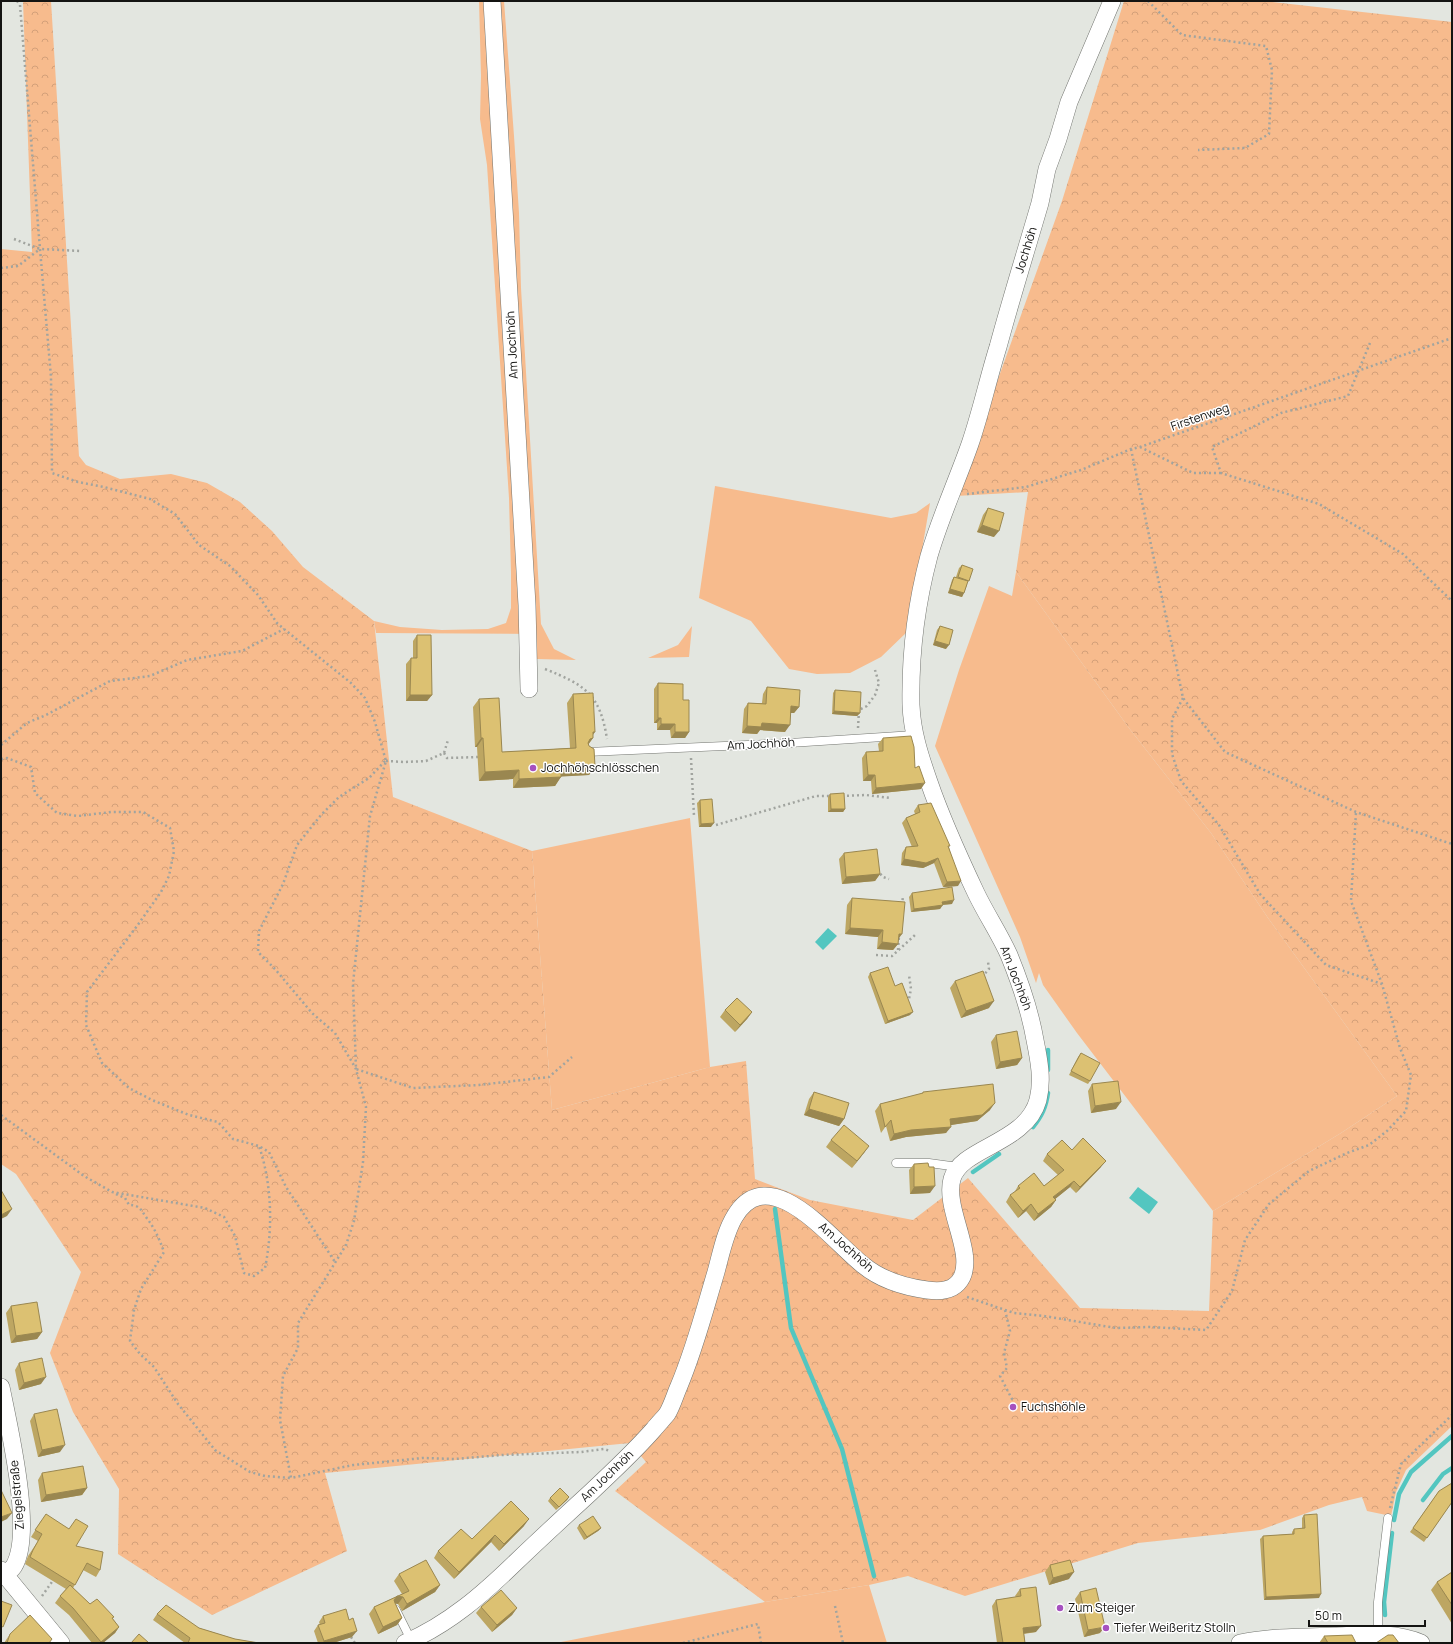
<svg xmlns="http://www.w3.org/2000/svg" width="1453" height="1644" font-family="Manrope,sans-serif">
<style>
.green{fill:#f7bb8d}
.forest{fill:url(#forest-crowns)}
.water{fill:#53c6c0}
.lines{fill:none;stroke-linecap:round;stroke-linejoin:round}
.stream{stroke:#53c6c0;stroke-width:4.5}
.lane-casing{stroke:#737570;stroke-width:9}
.street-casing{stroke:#737570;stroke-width:18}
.path{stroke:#a1a49f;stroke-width:2.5;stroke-dasharray:2 3;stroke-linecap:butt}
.lane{stroke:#fff;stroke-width:8}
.street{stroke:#fff;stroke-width:17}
.wall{fill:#bda662}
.shaded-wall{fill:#9a8750}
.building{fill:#dcc172;stroke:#9a8750}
.poi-dot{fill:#a651bf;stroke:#fff;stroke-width:1.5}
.labels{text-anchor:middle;stroke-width:3;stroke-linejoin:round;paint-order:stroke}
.street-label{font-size:12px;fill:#141412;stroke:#fff}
.poi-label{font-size:12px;fill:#141412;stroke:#fff;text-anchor:start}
</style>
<defs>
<pattern id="forest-crowns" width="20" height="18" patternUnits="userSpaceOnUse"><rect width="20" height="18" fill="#f7bb8d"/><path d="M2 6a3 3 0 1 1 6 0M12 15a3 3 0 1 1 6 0" fill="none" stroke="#d3a079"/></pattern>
</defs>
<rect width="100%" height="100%" fill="#e3e6e0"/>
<!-- green -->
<path class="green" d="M479 1H504L514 136 519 213 521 288 541 624 554 649 576 660 536 659 535 634 376 633 374 621 400 627 442 630 488 629 506 623 511 608V573L509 498 487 165 480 119 481 76Z
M715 486 891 518 916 513 930 503 908 631 881 657 850 673 817 674 789 669 751 621 699 598Z
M1016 572 1129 728 1211 833 1268 918 1397 1096 1341 1133 1213 1211 1077 1033 1043 985 1039 973 1036 983 1020 937 935 746 959 670 989 586 1012 596Z
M692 626 689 657 648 658 678 645Z
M690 818 710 1067 552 1110 532 851Z
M869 1585 887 1643H556L765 1602Z"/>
<!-- forest -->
<path class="forest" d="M23 1H51L79 456 86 465 120 479 171 474 207 483 240 502 272 531 303 567 374 621 393 797 532 851 552 1110 710 1067 746 1061 755 1179 810 1200 913 1220 968 1178 1080 1308 1209 1311 1213 1211 1341 1133 1397 1096 1268 918 1211 833 1129 728 1016 572 1028 492 956 496 1062 201 1124 1H1263L1452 22V1426L1406 1470 1396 1492 1391 1516 1367 1511 1362 1497 1329 1505 1260 1530 1138 1543 965 1596 908 1576 869 1585 765 1602 615 1491 646 1462 630 1443 325 1473 347 1551 212 1615 118 1554 119 1489 73 1412 50 1353 81 1272 16 1174 1 1164V249L32 252Z"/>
<!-- water -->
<path class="water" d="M828 928 837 936 823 950 815 942Z
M1138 1187 1158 1202 1149 1214 1129 1198Z"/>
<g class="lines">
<!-- stream -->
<path class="stream" d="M1048 1070V1050
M1033 1127C1042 1116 1046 1107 1048 1093
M973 1172 999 1154
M775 1209 791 1328 842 1449 874 1576
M1423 1500 1443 1474 1452 1468
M1394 1520 1399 1494 1411 1472 1452 1436
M1385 1615 1384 1602 1392 1533"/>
<defs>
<path id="lane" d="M587 752 790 743 914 735
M896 1163H929L951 1166 956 1170
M396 1610 411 1640
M1378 1634V1602L1388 1518"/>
<path id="street" d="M492 1 527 605 529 689
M1 1387C9 1427 34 1532 14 1566 12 1569 9 1572 5 1574
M1 1570 61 1643
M405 1643C449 1624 483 1594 517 1561 541 1538 566 1515 590 1493 612 1472 634 1452 654 1429 658 1424 663 1419 667 1414 672 1406 675 1395 679 1386 695 1348 704 1312 716 1272 721 1254 725 1232 735 1216 770 1158 833 1242 863 1265 880 1279 905 1287 927 1290 941 1292 955 1291 962 1277 974 1251 944 1208 952 1179 961 1147 1026 1144 1038 1100 1043 1080 1039 1060 1035 1040 1030 1011 1020 982 1009 955 999 933 986 914 976 893 959 857 942 820 929 782 920 756 912 732 911 705 910 655 916 605 929 556 940 518 957 481 970 444 981 412 988 379 998 347 1011 299 1026 251 1040 203L1047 169 1058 139 1069 102 1112 1
M1240 1643C1270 1637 1302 1637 1334 1636 1362 1635 1394 1631 1421 1643"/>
</defs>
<!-- lane casing -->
<use href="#lane" class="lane-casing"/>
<!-- street casing -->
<use href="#street" class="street-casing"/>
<!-- path -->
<path class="path" d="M17 1 20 5 40 249
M1148 1 1182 35 1266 46 1272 70 1269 134 1245 148 1198 150
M14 239 40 249 81 251
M1 268 18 266 40 249 51 377 52 473 78 482 104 487 150 499 175 514 199 545 230 566 258 595 277 623 284 629 351 683 365 698 375 722 386 761 370 816 353 984 356 1069 413 1088 479 1085 549 1077 572 1057
M1370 343 1348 396 1281 413 1212 447 1221 473 1319 504 1403 554 1452 601
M1140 447 1193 473H1221
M1131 449 1183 698 1225 752 1356 812 1452 844
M967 494 1026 487 1081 470 1131 449 1140 447 1452 338
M545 669C585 685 600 694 607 739
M1183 698 1172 719V754L1181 781 1219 825 1260 894 1326 965 1382 984
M858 728 859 710 867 706 875 695 879 683 875 670
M1 745 27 723 46 715 110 681 150 676 187 660 242 651 284 629
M444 753 447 758 478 757
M691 758 694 816
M1 759 7 758 31 767 35 793 57 813 78 816 111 812H143L170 828 174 851 169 876 161 892 137 926 87 992 86 1025 102 1063 129 1088 152 1100 189 1115 218 1122 233 1139 259 1146 269 1152 286 1187 335 1262
M385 761 369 778 339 797 321 815 297 845 283 884 259 931 258 952 275 969 312 1013 335 1033 356 1069 366 1107 363 1162 354 1221 346 1245 298 1323V1348L283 1376 280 1420 291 1478 353 1465 423 1458 455 1459 503 1455 581 1452 604 1449 610 1451
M386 761 405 762 426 761 444 753 448 740
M842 796 866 795 890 798
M716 825 816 796H831
M877 870 883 877 889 879
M902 905 903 896
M898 950 899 936
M876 955 892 956 915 935
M982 977 989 969 988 962
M906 1002 909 999 911 989 909 975
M1 1115 84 1176 112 1192 205 1208 224 1217 235 1236 244 1273 254 1276 265 1268C273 1229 272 1184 259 1146
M116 1194 125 1198 129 1205C140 1205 141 1210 146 1217 155 1229 159 1238 164 1252L141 1289 134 1310 130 1341 140 1354 154 1367 178 1404 215 1450 250 1472 265 1476 291 1478
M967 1297 1014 1313 1044 1316 1116 1328 1149 1327 1206 1330 1232 1291 1245 1240 1269 1204 1309 1171 1347 1153 1369 1145 1387 1131 1406 1111 1411 1075 1400 1048 1382 984 1351 901 1356 812
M1005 1310 1010 1331 1004 1353 1007 1368 1000 1376 1013 1401
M1390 1508 1401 1464 1452 1415
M42 1596 54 1579
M835 1606 843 1643
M351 1637 355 1643
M683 1643 758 1624 761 1643"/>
<!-- lane -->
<use href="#lane" class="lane"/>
<!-- street -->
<use href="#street" class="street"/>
</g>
<!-- wall -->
<path class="wall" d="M988 508 994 537 977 532 983 515Z
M962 565 967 585 962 597 948 593 952 580 954 577H956L959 568Z
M940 626 946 649 933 645 937 630Z
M417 635 432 695 427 701H406V664L411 658H413V641Z
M658 683 683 700 689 732 685 738H671L670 730H657V723H654V689Z
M767 687 799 707 794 713H790L785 732 760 730 757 734 742 733 744 709 748 703H762L763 694Z
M835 690 860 713 857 716 832 714 833 693Z
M573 694 593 735V738L588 745 595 766 589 775 561 776 555 786 513 788V779L479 781 477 747H475L473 707 479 699 502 752 570 748 567 703Z
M883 738 915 768 921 789 872 794 871 781H863L862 758 866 752 879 751 878 744Z
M830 794 845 809 843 812H828V797Z
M700 800 711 827H699L697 803Z
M918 805 949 847 958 886 943 887 934 863 923 868 901 865 902 853 906 847H912L902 823 906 818 915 814 914 811Z
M844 853 880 874 875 881 842 884 839 859Z
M912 893 952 904 942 905 940 909 911 912 909 897Z
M852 898 898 944 893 950 877 949 878 937 845 934 847 905Z
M870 973 895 986 910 1015 885 1024 868 977Z
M955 981 989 1008 961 1018 950 988Z
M725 1010 752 1012 747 1019 735 1032 720 1017Z
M996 1035 1022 1058 1017 1065 996 1069 991 1042Z
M1081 1053 1090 1081 1088 1084 1069 1075 1078 1057Z
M1092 1084 1116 1109 1091 1113 1088 1091Z
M814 1092 844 1119 839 1126 804 1115 809 1099Z
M923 1092 990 1110 977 1121 950 1125 946 1133 906 1137 890 1141 886 1126 881 1133 875 1111 880 1104 922 1094Z
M831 1140 869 1146 852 1168 826 1147Z
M1072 1150 1101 1167 1076 1193 1070 1187 1055 1199 1056 1200 1051 1207 1034 1221 1026 1211 1018 1218 1006 1202 1010 1195 1014 1193 1018 1186H1044L1058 1175 1043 1161 1047 1154Z
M914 1164 929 1167 930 1193 910 1194 909 1170Z
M11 1306 42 1332 37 1339 11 1343 6 1313Z
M19 1363 41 1384 19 1390 15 1370Z
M34 1414 60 1452 38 1457 30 1421Z
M42 1473 87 1488 82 1495 41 1502 38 1480Z
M1439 1491 1452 1502 1424 1542 1410 1532Z
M569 1497 567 1500 556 1510 548 1501 550 1498Z
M1304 1515 1319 1598 1264 1600 1260 1539 1263 1536 1292 1534V1532L1294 1529H1302V1518Z
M41 1521 76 1546 100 1570 96 1577 83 1570 73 1588 90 1604 113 1619 119 1627 115 1633 103 1643H92L69 1615 55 1603 60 1596 66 1589 25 1564 28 1556 38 1541 31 1537Z
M579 1525 601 1528 598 1531 584 1540 577 1528Z
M524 1526 499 1551 491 1542 454 1579 434 1558 438 1551 472 1539Z
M1050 1565 1069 1579 1049 1585 1045 1572Z
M1452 1572V1624L1431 1590 1437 1582Z
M399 1574 440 1585 435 1592 402 1611 398 1604 395 1603 402 1618 397 1625 378 1634 369 1614 374 1607 402 1594 394 1581Z
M1020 1589 1036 1632 1024 1634 1025 1643H997L992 1606 996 1600 1016 1597 1015 1596Z
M1080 1592 1100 1633 1084 1637 1075 1599Z
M481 1607 517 1608 512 1615 492 1632 476 1613Z
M157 1614 199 1628 235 1639 259 1643H185L153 1620Z
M323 1616 352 1637 333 1643H318L314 1631 318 1625H320L319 1622Z
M10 1634 49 1643H4Z
M1324 1636 1356 1643H1319Z"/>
<!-- shaded-wall -->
<path class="shaded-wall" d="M982 525 999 531 994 537 977 532Z
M950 589 964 593 962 597 948 593Z
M935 641 949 645 946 649 933 645Z
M410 695H432L427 701H406Z
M791 706 799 707 794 713H786Z
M834 711 860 713 857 716 832 714Z
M658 718H661L657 723H654Z
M762 723 790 725 785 732 760 730 757 734 742 733 747 726Z
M661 724H675L670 730H657Z
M593 732H595L590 739 593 738 587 746 584 748Z
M675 732H689L685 738H671Z
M481 738H483L477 747H475Z
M595 766 589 775 554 777 561 768Z
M519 770 513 779 479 781 485 772Z
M868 775H875L871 781H863Z
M561 777 555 786 513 788 519 779Z
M925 783 921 789 872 794 876 788Z
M831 809H845L843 812H828Z
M714 823 711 827H699L701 824Z
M938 858 934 863 923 868 901 865 904 859Z
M880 874 875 881 842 884 846 877Z
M961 881 958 886 943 887 947 882Z
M954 900 952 904 940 905 942 902Z
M943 905 940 909 911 912 914 909Z
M850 928 883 930 878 937 845 934Z
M899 934H902L897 941Z
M882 942 898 944 893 950 877 949Z
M994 1001 989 1008 961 1018 966 1011Z
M752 1012 747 1019 735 1032 740 1025Z
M913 1012 910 1015 885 1024 888 1021Z
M1022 1058 1017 1065 996 1069 1000 1062Z
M1121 1102 1116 1109 1091 1113 1095 1106Z
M995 1103 990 1110 977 1121 945 1126 950 1119Z
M809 1109 844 1119 839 1126 804 1115Z
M951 1127 946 1133 906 1137 890 1141 894 1134 911 1130Z
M869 1146 864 1153 852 1168 857 1161Z
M1106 1161 1101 1167 1076 1193 1080 1187Z
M1074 1181 1070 1187 1049 1204 1053 1197Z
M935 1186 930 1193 910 1194 914 1187Z
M1056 1200 1051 1207 1034 1221 1038 1214Z
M1031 1204 1026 1211 1018 1218 1023 1211Z
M12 1209 7 1216 1 1219V1215Z
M42 1332 37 1339 11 1343 16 1336Z
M46 1377 41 1384 19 1390 24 1383Z
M65 1445 60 1452 38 1457 42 1450Z
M87 1488 82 1495 41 1502 46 1495Z
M569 1497 567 1500 556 1510Z
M12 1513 7 1519 1 1522V1517Z
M529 1519 524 1526 499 1551 504 1544Z
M601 1528 598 1531 584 1540 587 1537Z
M495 1535 491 1542 454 1579 459 1572Z
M1074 1572 1069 1579 1049 1585 1053 1578Z
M440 1585 435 1592 402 1611 407 1604Z
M1321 1594 1319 1598 1264 1600 1266 1597Z
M397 1596 403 1597 398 1604 392 1603Z
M517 1608 512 1615 492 1632 497 1625Z
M402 1618 397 1625 378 1634 383 1627Z
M1041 1626 1036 1632 1018 1634 1023 1628Z
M119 1627 115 1633 103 1643H100Z
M1105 1627 1100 1633 1084 1637 1088 1630Z
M357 1631 352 1637 333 1643H322L324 1641Z"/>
<!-- building -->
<path class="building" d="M988 508 1004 513 999 531 982 525Z
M962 565 973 569 969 581 958 577Z
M954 577 968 581 964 593 950 589Z
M940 626 953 630 949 645 935 641Z
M417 635H431L432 695H410L411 658H417Z
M658 683 683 684V700H689V732H675V724H661V718H658Z
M767 687 800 690 799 707 791 706 790 725 762 723 761 727 747 726 748 703 766 704Z
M835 690 861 692 860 713 834 711Z
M593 693 595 732H593V738L590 739 588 743 589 746 594 749 595 766 561 768V777L519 779V770L485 772 483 738H481L479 699 499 698 502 752 576 748 573 694Z
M911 736 914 747 915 768 919 766 925 783 876 788 875 775H868L866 752 883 751V738Z
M844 793 845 809H831L830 794Z
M712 799 714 823 701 824 700 800Z
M931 803 950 846H948L961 881 947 882 938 858 926 863 904 859 906 847 918 846 906 818 920 812 918 805Z
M877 849 880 874 846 877 844 853Z
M952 887 954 900 942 902 943 905 914 909 912 893Z
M852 898 905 902 902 934H899L898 944 882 942 883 930 850 928Z
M888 967 895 986 902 983 913 1012 888 1021 870 973Z
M983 971 994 1001 966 1011 955 981Z
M737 998 752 1012 740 1025 725 1010Z
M1017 1031 1022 1058 1000 1062 996 1035Z
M1081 1053 1100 1063 1090 1081 1071 1071Z
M1118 1081 1121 1102 1095 1106 1092 1084Z
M993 1084 995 1103 982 1115 950 1119 951 1127 911 1130 894 1134 891 1120 885 1127 880 1104 923 1093V1092Z
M814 1092 849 1103 844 1119 809 1109Z
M844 1125 869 1146 857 1161 831 1140Z
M1083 1138 1106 1161 1080 1187 1074 1181 1053 1197 1056 1200 1038 1214 1031 1204 1023 1211 1010 1195 1020 1188 1018 1186 1034 1173 1044 1186 1064 1170 1047 1154 1062 1140 1072 1150Z
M928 1163 929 1167H934L935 1186 914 1187V1164Z
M1 1190 12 1209 1 1215Z
M37 1302 42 1332 16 1336 11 1306Z
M42 1358 46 1377 24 1383 19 1363Z
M57 1409 65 1445 42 1450 34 1414Z
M83 1466 87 1488 46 1495 42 1473Z
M1452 1483V1502L1427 1538 1413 1528 1439 1491Z
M560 1488 569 1497 559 1507 550 1498Z
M1 1490 12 1513 1 1517Z
M511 1501 529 1519 504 1544 495 1535 459 1572 438 1551 461 1529 472 1539Z
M46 1514 69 1529 76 1519 88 1526 76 1546 103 1552 100 1570 87 1563 75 1585 30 1557 33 1550 42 1534 35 1530Z
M1317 1514 1321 1594 1266 1597 1263 1536 1294 1534V1529L1305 1528 1304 1515Z
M593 1516 601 1528 587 1537 579 1525Z
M426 1560 440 1585 407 1604 403 1597 397 1596 394 1600 395 1603 402 1618 383 1627 374 1607 409 1591 399 1574Z
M1070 1560 1074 1572 1053 1578 1050 1565Z
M1452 1572V1605L1437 1582Z
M70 1585 90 1604 97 1599 114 1617 112 1618 119 1627 101 1642 73 1608 60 1596Z
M1036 1587 1041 1626 1023 1628 1025 1643H1003L996 1600 1021 1596 1020 1589Z
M1096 1588 1105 1627 1088 1630 1080 1592Z
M501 1590 517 1608 497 1625 481 1607Z
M1 1601 12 1605 3 1627 1 1626Z
M166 1605 199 1628 235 1639 259 1643H188L190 1638 157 1614Z
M346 1609 349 1620 353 1618 357 1631 324 1641 318 1625 325 1623 323 1616Z
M30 1615 52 1639 49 1643H7L10 1634Z
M139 1634 149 1643H131Z
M1352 1635 1356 1643H1328L1324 1636Z
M1388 1635H1393L1399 1643H1376Z"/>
<!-- markers -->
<g class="poi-dot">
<circle cx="533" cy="768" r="4"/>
<circle cx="1013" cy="1407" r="4"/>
<circle cx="1060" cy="1608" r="4"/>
<circle cx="1106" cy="1628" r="4"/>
</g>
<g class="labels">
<!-- street labels -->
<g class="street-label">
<text transform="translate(1026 250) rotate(-73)" y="4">Jochhöh</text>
<text transform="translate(512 345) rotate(-93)" y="4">Am Jochhöh</text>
<text transform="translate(1200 417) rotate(-19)" y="4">Firstenweg</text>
<text transform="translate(761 744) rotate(-3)" y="4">Am Jochhöh</text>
<text transform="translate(1016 978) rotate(69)" y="4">Am Jochhöh</text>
<text transform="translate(846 1247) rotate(41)" y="4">Am Jochhöh</text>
<text transform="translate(607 1476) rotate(-44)" y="4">Am Jochhöh</text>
<text transform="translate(17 1495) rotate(-95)" y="4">Ziegelstraße</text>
</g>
<!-- poi labels -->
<g class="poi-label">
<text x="541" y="772">Jochhöhschlösschen</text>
<text x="1021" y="1411">Fuchshöhle</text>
<text x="1068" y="1612">Zum Steiger</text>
<text x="1114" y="1632">Tiefer Weißeritz Stolln</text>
</g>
</g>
<!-- border -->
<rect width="1453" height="1644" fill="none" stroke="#141412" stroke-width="4"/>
<!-- scale -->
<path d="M1309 1620v6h116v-6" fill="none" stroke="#141412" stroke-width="2"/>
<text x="1315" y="1620" font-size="12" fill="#141412" stroke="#ffffff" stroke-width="3" paint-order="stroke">50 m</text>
</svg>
